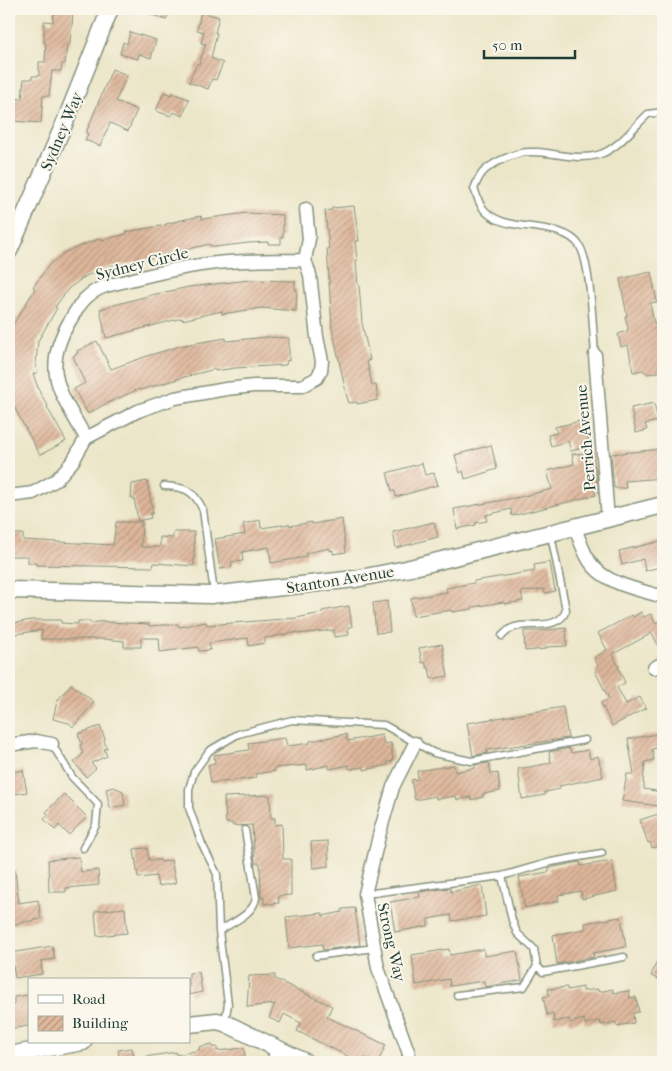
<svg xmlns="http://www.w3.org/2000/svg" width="672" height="1071" font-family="'IM FELL French Canon',serif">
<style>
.building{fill:url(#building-hatch)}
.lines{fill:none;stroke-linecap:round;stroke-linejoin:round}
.service-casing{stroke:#86927e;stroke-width:9}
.minor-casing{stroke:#86927e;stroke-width:15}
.tertiary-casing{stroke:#86927e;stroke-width:19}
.service{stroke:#fff;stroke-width:6}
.minor{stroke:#fff;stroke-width:12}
.tertiary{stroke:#fff;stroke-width:16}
.labels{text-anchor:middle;stroke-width:4;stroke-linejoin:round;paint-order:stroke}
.street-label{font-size:16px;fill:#1f3d34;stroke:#fbf7ec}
</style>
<defs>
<pattern id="building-hatch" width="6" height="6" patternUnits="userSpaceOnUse" patternTransform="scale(1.25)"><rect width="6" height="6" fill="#dfb79b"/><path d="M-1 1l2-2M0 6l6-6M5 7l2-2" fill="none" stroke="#b4967f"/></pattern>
</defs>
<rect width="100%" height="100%" fill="#fbf7ec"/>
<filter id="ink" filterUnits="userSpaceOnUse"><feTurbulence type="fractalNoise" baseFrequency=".02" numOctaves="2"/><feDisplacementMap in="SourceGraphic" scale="10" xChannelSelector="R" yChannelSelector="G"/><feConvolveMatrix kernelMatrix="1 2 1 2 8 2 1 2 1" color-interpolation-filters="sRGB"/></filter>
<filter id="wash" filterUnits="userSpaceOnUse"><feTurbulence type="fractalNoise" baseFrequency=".0096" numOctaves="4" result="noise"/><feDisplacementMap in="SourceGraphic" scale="20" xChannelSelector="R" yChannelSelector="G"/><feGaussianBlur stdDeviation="1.12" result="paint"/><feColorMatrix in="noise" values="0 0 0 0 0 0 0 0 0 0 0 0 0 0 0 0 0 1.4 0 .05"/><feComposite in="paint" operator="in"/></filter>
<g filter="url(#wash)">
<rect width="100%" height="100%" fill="#ece6c9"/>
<g id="blocks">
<!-- building -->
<path class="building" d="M54 9H73L72 28H71L70 44H67L65 64H62L61 71H52L49 96H43L41 123 11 121 13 98 22 99 24 79H32V76H39V62H45L46 43H44V21L53 22Z
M139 9H170L166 20Z
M201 12 219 17 215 33H217L211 58 223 63 216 80 212 79 208 89 189 82 197 63 199 64 206 44 201 43 204 32 197 30Z
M130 32 156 40 151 58 139 54 138 59 120 54 123 42 127 44Z
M112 69 127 75 116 101 137 110 128 131 110 123 100 146 85 140 88 134 86 133Z
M164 92 171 95 172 93 189 99 183 116 173 112 171 116 156 111Z
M354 206 359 241H355L357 261H356L358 285H359L362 323 370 360 367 361 372 385H376L378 400 357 404V402L349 403 347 397 332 328 327 248H329L325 211 332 210V208Z
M247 213 283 215V237H281V244H268V242L248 243 215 247V246H210V244L114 267V265L86 276 69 288 55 307 57 308 38 341 36 364 37 373 33 374 40 393 48 406 47 407 66 441 40 455 15 409 9 389V342L10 330 35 289 33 287 49 265 65 252 101 238 102 240 127 234 126 232 166 225V224L186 219 201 216 202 219Z
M651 272 657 302 650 303 654 323 659 322 663 341H660L663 357V371L648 374 642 370 633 372 628 345 621 347 618 334 627 331 628 328 625 316H627L620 279Z
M250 280 295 281V289H297L296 311 261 308 222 314V311L182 320V318L106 338 100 309 151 295 189 287Z
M268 337 289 338V361L287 360 286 365 235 368 215 371V369L188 376 140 390 139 389 105 404 88 414 74 389 85 383 73 356 78 353 77 351 97 341 111 369 150 355 184 345 226 338V341Z
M654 403 658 421 645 424 647 430 636 433 631 408Z
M585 420 590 446 571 451 568 441 551 446 548 435 557 433 555 427Z
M491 445 497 469 465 479 463 471 460 473 455 455Z
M662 449 663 478 625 481 626 488H614L611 454Z
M592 453 596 473 597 489H594L596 495 512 516 511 509 486 515 487 521 475 523 476 525 457 529 454 509 520 497 552 489 547 471 574 464 572 454Z
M422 463 425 475 434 473 438 485 396 497 395 491H392L387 473Z
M147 481 153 513 150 514 151 518 138 521 134 498H131L132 484Z
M342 519 346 552 333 554V550L330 551V548L306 553V557L271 563 269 547 242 552 243 561 231 562 232 567 220 569 215 539 245 534 243 524 260 520 261 528 289 524 290 526 312 522V524Z
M116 522H142L141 547H160V537L173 538V532H194V566L154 563 153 567 36 565V563H28V556H9V534H23V540L113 545Z
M434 522 438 537 396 548 393 532Z
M661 541 663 550V566L645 571 643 559 622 565 619 551Z
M550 562 555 591 545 593 544 589 521 592 523 601 504 604V602L472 607V609L452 612 451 610 413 616 411 598 447 592 446 588 474 583V581L535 571 534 565Z
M387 601 390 632 376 633 373 603Z
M349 606 352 627H348L349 635 334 637V630L298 634V632L265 638V643L249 646 248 638 209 643 210 650 199 651 198 647 160 652 159 638H141V647H124V641L103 639H41L42 630 9 635V624L31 620H61V623L78 624V621H90V623L106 621V622L149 624V626L178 624 179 627 206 622 207 625 296 618 322 613V611Z
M641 612 644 617 651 614 655 623 663 619V655L652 633 613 654 625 683 617 687 626 704 640 697 646 708 612 726 601 703 609 699 595 671 599 668 594 658 607 650 598 633 632 615 633 617Z
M566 628 567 646 546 647V649L525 651 524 631H539Z
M442 644 448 676 431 679 429 668H427L425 662 422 663 419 648Z
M71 684 94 702 73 727 69 723 53 719 57 701Z
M563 707 568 738 487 750V753L473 756 467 723Z
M100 726 105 739 104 741 107 748 104 749 107 756 91 763 96 768 86 777 74 762 83 754 80 745 82 744 78 734Z
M663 733V747L652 749 654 760 645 762 643 783H644V789L661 792 659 806 622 801 627 774H634L628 739Z
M346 734 347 741 382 735 384 744 391 743 393 761 387 762 388 765 364 770V767L349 769V765L329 769V765L307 770V765L274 768 275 771 255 774 256 778 211 783 208 765 215 763 214 755 249 750 248 743 285 738 287 746 310 743V741Z
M570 748 568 749H570L571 753 588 750 590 759 598 756 603 777 559 786 560 789 545 792V795L522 799 518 769 551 763 549 752Z
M489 763 491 774 498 773 500 791 483 794V797L471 800V797L457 800 456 796 436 799V796L415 800 411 780 418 779 417 771 454 765 455 772 475 768V765Z
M23 770 27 792 9 795V773Z
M114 787 123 791 125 805 110 808 106 789Z
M64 794 87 817 69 835 59 825 55 830 44 819 48 814 46 812Z
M270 795 271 818H275V825L282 824 283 859H291V895L278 896 279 903 264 904V898L261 897 260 863H255L252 825 233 826 232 823H226L224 797Z
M661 813 663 819V844L652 848 650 842 648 843 640 820Z
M328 841 329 866 313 868 311 842Z
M147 848 149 860H160L161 862 171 860 176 883 158 886 156 876 138 878 134 849Z
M79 857 81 872 98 870 99 885 66 888V892H49L48 860Z
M612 861 617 891 582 899 581 891 558 895 559 901 525 908 519 877 549 872V868L580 862 581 866Z
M9 871H15L19 903 38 900 41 919 9 925Z
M482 885 486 916 452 921 451 915 428 919V926L395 932 390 902 420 897 419 892 450 888 451 892Z
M125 908 127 933 97 936 95 911Z
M355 908 360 945 323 950 322 944 289 948 286 917 323 913V916L342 912V909Z
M621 917 626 947 593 953 594 957 557 964 553 935 585 929V923Z
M52 946 55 959 41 961 42 974 15 978 11 953Z
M663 946V981L651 976Z
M449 949 450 955 484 949V956L517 951 522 980 485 987 484 981 450 986 449 979 416 985 412 955Z
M199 972 202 992 189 995V973Z
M275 975V979L332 1006 327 1017 386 1045 378 1062 365 1058 362 1062H360L323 1044 297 1031 301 1023 284 1014 280 1023 269 1018 275 1004 247 1007 249 976Z
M567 987V990L583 987V991L598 989V992L613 989V993L629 991 630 998 636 997 639 1012 633 1013 634 1023 616 1026V1022L601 1025 600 1021 585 1024 584 1019 570 1023 569 1019 554 1022 553 1013 547 1015 543 997 549 996 548 989Z
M29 995V1026L9 1029V1007L14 1006V997Z
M212 1044V1047H217V1051L244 1048 246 1062H145V1057L176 1052V1055L195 1051 200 1049 199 1047Z
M132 1048 135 1062H120L118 1050Z"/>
</g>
</g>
<g filter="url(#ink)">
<use href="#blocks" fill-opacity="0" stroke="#86927e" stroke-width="1"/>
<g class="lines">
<defs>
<path id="service" d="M595 355C593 332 591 262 579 245 560 218 501 236 482 207 478 202 477 194 474 189 480 173 484 169 499 161 505 158 513 155 520 153 543 148 573 162 598 155 618 149 633 128 648 114L663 112
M164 486C185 487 194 490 203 510L214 593
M502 636C505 633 508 630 512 628 528 621 559 632 566 610L551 535
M52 744 72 777 98 804 96 825 83 848
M502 876 512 920 517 933 534 949 537 966 543 972 624 957
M365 894 502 876 551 862 602 853
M219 931C231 923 254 914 256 898L245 830
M316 956 374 948
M457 995 524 987 537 966
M225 1022 228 1004 219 931 217 874 202 844 189 808V789L194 772 209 751 238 734 292 720 384 725 434 753 471 761 585 740"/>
<path id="minor" d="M595 355 608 519
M86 438C60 392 40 370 71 319 80 303 88 292 106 286 139 278 173 268 208 264 240 260 273 260 305 260
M9 496 33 493 56 480 73 461 86 438 138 411 175 398 198 394 226 389 254 386H302L317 378 321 370 322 361 317 337 310 275 305 260 309 239 306 209
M575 528C580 540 584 556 593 566 609 585 641 590 663 597
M654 668 663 663
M9 745 36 741 52 744
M274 1062 276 1048
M411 1062 408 1051 378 968 365 894 380 832 393 787 415 743"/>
<path id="tertiary" d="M9 251 65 122 110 9
M9 590 211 595 355 579 406 569 663 505
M189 1024 217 1021 225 1023 305 1062
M9 1055 83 1042"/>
</defs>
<!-- service casing -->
<use href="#service" class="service-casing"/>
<!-- minor casing -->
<use href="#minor" class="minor-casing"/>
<!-- tertiary casing -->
<use href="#tertiary" class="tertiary-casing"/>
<!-- service -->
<use href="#service" class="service"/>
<!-- minor -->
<use href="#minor" class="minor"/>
<!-- tertiary -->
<use href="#tertiary" class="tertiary"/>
</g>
</g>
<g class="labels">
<!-- street labels -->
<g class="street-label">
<text transform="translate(61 131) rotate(-67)" y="6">Sydney Way</text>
<text transform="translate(142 263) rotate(-14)" y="6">Sydney Circle</text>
<text transform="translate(585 438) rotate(-95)" y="6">Perrich Avenue</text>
<text transform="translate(340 579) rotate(-9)" y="6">Stanton Avenue</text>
<text transform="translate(392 942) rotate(77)" y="6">Strong Way</text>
</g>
</g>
<!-- margin -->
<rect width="672" height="1071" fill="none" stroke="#fbf7ec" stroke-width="30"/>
<!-- legend -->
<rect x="28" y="978" width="162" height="65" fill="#fbf7ec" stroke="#a3ada2"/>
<rect x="38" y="995" width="25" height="8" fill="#ffffff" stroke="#a3ada2"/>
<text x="72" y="1004" font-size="15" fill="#1f3d34">Road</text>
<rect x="38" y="1016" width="25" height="15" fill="url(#building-hatch)" stroke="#a3ada2"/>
<text x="72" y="1028" font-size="15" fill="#1f3d34">Building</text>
<!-- scale -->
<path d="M484 50v8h91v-8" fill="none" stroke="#1f3d34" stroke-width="2.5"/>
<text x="492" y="50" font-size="15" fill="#1f3d34" stroke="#fbf7ec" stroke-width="4" paint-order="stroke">50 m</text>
</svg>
